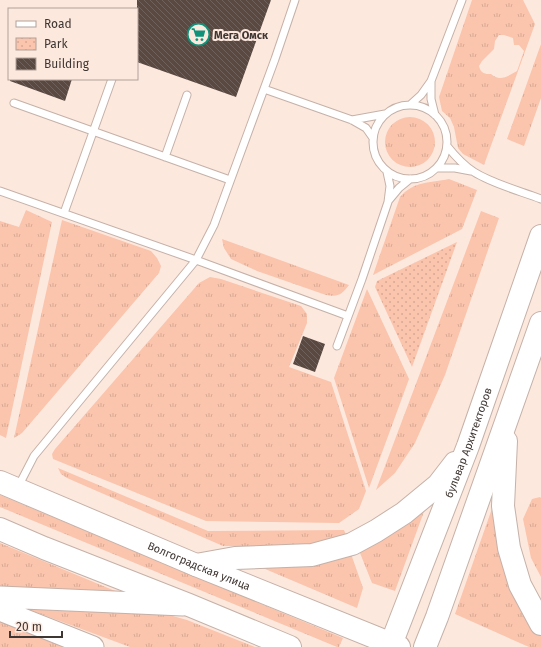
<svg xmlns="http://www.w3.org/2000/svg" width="541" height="647" font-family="'Fira Sans',sans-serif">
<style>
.grass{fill:url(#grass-tufts);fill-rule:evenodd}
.park{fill:url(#park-dots)}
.building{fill:url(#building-back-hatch)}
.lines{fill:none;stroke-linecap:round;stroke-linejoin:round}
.lane-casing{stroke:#c5b1a8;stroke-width:9}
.secondary-casing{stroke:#c5b1a8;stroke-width:23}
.primary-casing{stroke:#c5b1a8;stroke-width:24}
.lane{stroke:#fff;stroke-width:7}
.secondary{stroke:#fff;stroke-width:21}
.primary{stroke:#fff;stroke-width:22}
.labels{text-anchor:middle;stroke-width:4;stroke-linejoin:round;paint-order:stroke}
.poi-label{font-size:11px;font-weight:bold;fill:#3e3632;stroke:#fde8de;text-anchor:start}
.street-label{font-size:11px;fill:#3e3632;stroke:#fde8de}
</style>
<defs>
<pattern id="grass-tufts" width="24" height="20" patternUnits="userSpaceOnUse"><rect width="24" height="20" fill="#fbc4ac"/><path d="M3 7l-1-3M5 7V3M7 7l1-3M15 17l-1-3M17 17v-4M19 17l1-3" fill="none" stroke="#d8a994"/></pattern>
<pattern id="park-dots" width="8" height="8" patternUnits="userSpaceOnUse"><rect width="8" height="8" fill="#fbc4ac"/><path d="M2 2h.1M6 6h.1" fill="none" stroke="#d8a994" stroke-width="1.8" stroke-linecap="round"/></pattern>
<pattern id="building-back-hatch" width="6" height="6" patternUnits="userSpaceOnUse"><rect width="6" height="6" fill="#5a4941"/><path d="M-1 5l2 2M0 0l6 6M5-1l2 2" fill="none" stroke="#6f615b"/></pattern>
</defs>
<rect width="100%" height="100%" fill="#fde8de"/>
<!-- grass -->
<path class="grass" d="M472 0H523L535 24 484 165 463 154 458 148 454 127 450 118 442 111 439 97ZM499 35H504L513 38 514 45H519L524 51 517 71C508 76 500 82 491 74 485 74 481 74 479 66L482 61 494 49 495 41Z
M541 44V98L524 146 507 139Z
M385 142a25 25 0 1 1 50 0a25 25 0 1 1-50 0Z
M449 179 477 190 462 229 373 275 400 197C414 181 430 183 449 179Z
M26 210 52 222 6 438 0 435V221L19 227Z
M481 211 499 218 445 375 415 443 395 473 376 490Z
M62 220 151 251 157 258 161 266 159 273 22 433 14 438Z
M222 239 349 285C341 295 339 297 326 295L257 271 231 259 224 248Z
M210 277 221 279 301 306 307 314V323L289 367 331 382 366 491 359 509 339 523 206 521 53 459 52 454 55 449 199 283Z
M367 289 409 379 369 488 334 378Z
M58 468 208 531 344 530 346 535 324 542 303 546H223L67 478 61 474Z
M0 495 343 638 339 647H337L0 507Z
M540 497 541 498V577L531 558 523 519 532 499Z
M495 500 541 634V647H529L455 614Z
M426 506 395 591 372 583 358 548Z
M0 543 120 593 0 586Z
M350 551 363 588 357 608 251 563Z
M14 604 155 611 187 620 255 647H130Z
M0 619 73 647H0Z"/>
<!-- park -->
<path class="park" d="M457 242 412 367 375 287 377 281Z"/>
<!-- building -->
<path class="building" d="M137 0H271L236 97 137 62Z
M10 79H72L65 101 10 81Z
M303 336 325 344 315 372 293 364Z"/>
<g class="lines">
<defs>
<path id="lane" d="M431 81V99L435 115
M264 89 352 120 366 128 373 138
M14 103 230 180
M411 104 421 95 431 81 462 0
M373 142a37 37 0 1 1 74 0a37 37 0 1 1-74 0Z
M352 120 385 114
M447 146C455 156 463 165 474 172 493 184 520 191 541 199
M165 157 187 95
M437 168H455L471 171
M0 191 196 260 348 316
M389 200 399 188 410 179
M64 213 112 79
M337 346 362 279 388 202 390 186 387 172
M18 487 34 456 196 260 214 225 275 59 295 0"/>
<path id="secondary" d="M0 597 183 605
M0 610 93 647"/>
<g id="primary">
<path d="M506 441 503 506 509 548 520 585 541 624"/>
<path id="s1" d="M0 482 196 565 399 647"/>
<path d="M0 529 44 548 189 605 290 647"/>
<path d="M196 565 235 558 312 555 352 544 376 531 404 513 438 485 455 463"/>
<path id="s2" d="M390 647 468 446 541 236"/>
<path d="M425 647 437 617 541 323"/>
</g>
</defs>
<!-- lane casing -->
<use href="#lane" class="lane-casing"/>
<!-- secondary casing -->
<use href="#secondary" class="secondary-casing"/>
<!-- primary casing -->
<use href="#primary" class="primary-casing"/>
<!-- lane -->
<use href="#lane" class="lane"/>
<!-- secondary -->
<use href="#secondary" class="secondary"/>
<!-- primary -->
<use href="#primary" class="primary"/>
</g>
<!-- icons -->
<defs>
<symbol id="supermarket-ring" viewBox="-11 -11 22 22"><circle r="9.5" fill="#fde8de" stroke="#10927a" stroke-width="1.5"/><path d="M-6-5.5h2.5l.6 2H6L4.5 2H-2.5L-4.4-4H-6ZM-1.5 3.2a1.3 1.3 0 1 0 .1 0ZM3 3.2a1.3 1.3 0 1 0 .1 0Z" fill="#10927a"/></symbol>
</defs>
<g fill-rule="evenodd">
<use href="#supermarket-ring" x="186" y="22" width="25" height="25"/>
</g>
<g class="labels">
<!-- poi labels -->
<g class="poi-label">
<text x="214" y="39">Мега Омск</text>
</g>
<!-- street labels -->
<g class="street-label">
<text dy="4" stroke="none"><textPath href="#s2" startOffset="219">бульвар Архитекторов</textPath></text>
<text dy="4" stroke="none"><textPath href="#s1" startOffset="216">Волгоградская улица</textPath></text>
</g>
</g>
<!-- legend -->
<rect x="8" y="8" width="130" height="72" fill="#fde8de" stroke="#b1a199"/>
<rect x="16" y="21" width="20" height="6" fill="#ffffff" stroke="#b1a199"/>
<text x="44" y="28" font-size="12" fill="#3e3632">Road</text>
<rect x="16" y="38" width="20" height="12" fill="url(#park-dots)" stroke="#b1a199"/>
<text x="44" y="48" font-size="12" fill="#3e3632">Park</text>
<rect x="16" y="58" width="20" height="12" fill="url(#building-back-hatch)" stroke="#b1a199"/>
<text x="44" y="68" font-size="12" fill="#3e3632">Building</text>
<!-- scale -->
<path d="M10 631v6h52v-6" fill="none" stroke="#3e3632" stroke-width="2"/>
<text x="16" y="631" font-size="12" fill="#3e3632" stroke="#fde8de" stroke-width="3" paint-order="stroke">20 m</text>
</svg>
